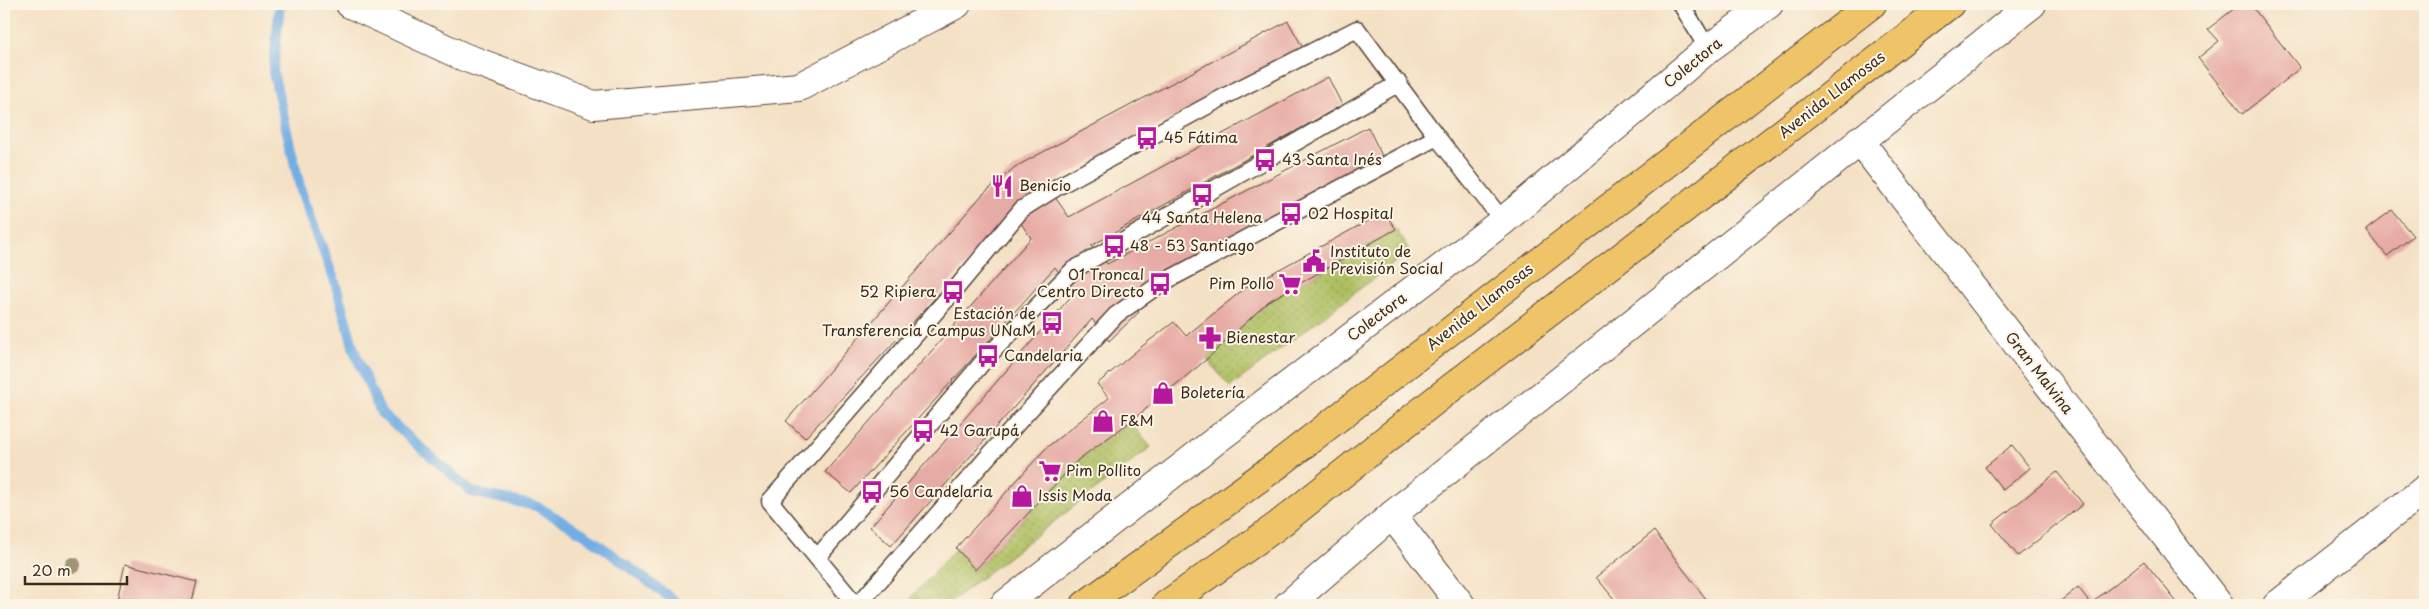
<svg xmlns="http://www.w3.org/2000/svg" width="2429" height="609" font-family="'Playpen Sans',sans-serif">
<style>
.grass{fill:url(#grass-dots);stroke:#747440}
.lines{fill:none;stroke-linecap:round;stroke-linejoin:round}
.stream{stroke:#73ade3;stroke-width:10}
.building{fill:#e7aba5}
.lane-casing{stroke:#574537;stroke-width:19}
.street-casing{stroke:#574537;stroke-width:30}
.highway-casing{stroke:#574537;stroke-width:30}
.lane{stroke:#fff;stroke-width:16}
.street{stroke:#fff;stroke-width:28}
.highway{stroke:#efc469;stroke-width:28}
.tree{fill:#a29574}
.labels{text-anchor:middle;stroke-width:4;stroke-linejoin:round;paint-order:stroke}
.street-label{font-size:15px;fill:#3b2a1e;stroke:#fcf5e5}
.poi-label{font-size:15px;fill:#3b2a1e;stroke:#fcf5e5;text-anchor:start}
</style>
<defs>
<pattern id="grass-dots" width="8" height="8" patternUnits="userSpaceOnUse" patternTransform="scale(1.25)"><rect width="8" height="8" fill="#aebf62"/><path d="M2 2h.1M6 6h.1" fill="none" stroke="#8f9b50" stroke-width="1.8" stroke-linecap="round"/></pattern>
</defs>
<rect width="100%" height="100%" fill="#fcf5e5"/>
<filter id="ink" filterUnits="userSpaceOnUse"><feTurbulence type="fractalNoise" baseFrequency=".02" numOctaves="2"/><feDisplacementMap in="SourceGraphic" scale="10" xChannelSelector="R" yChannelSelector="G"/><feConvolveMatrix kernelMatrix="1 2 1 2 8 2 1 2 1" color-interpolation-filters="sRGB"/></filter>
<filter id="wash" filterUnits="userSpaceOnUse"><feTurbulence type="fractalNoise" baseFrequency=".0096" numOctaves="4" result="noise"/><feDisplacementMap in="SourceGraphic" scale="20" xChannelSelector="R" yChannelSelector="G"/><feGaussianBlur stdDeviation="1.12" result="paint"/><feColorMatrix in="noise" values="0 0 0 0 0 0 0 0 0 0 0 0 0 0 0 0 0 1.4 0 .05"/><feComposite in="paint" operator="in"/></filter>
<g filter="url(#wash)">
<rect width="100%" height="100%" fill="#f4e1c5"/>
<!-- grass -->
<path class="grass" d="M1396 229 1410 251 1230 387 1207 359 1269 301Z
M1130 422 1151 447 946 605H918L911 598 956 548 975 570 1079 459Z"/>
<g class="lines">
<!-- stream -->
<path class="stream" d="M280 4 273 72 301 191 335 282 355 353 381 413 472 492 536 506 586 535 680 605"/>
</g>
<g id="blocks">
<!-- building -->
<path class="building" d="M2240 4H2250L2300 68 2242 114 2198 58 2219 41 2208 29Z
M1288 21 1303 48 1047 186 1069 217 1328 77 1342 105 1091 246 1107 264 1368 127 1383 158 1129 293 1139 312 1109 341 1092 319 891 546 870 527 1074 293 1055 267 851 493 825 472 1031 238 1014 213 805 438 786 421 982 195 1015 167Z
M2392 210 2413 236 2387 256 2366 230Z
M1384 212 1396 229 1269 301 1207 359 1130 422 1079 459 975 570 956 548 1046 448 1109 398 1097 384 1141 347 1174 322 1186 336 1245 288Z
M2012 445 2030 468 2003 490 1985 467Z
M2057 472 2083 504 2018 556 1992 524Z
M1654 531 1710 604 1708 605H1619L1596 577Z
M2144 561 2179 605H2099L2095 600Z
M125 564 197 582 191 605H116Z
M2078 587 2092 605H2056Z"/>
</g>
</g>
<g filter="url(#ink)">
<use href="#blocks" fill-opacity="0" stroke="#574537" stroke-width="1"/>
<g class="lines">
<defs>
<path id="lane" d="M1681 4 1708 49
M817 558 988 356 1073 270 1399 83
M856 605 770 501 953 292 1022 209 1059 186 1233 92 1357 29 1437 137 1503 221
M858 605 1021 419 1116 315 1160 284 1437 137"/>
<path id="street" d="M350 4 464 57 594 105 799 87 957 4
M1859 140 2219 605
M1392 515 1461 605
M1004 605 1215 441 1503 221 1708 49 1769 4
M1288 605 1392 515 2032 4
M2277 605 2425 489"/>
<path id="highway" d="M1085 605 1280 463 1872 4
M1166 605 1277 526 1438 398 1950 4"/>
</defs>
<!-- lane casing -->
<use href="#lane" class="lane-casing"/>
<!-- street casing -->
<use href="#street" class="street-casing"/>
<!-- highway casing -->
<use href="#highway" class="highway-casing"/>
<!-- lane -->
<use href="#lane" class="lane"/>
<!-- street -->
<use href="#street" class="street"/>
<!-- highway -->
<use href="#highway" class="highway"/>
</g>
<!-- trees -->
<circle class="tree" cx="73" cy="565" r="8"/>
</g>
<!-- icons -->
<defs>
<symbol id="bus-bare" viewBox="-9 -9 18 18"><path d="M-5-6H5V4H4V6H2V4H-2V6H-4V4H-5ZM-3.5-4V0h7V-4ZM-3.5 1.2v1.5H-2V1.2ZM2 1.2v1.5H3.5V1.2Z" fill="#b5179e" stroke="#fcf5e5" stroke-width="2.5" paint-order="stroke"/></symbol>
<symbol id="restaurant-bare" viewBox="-9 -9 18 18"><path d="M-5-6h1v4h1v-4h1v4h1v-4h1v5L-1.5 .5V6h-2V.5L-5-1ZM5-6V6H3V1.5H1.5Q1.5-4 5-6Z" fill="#b5179e" stroke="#fcf5e5" stroke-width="2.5" paint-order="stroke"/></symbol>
<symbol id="civic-bare" viewBox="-9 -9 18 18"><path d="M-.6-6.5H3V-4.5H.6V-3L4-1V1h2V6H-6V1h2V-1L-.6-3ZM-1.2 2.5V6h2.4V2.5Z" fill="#b5179e" stroke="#fcf5e5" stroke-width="2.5" paint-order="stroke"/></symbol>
<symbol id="supermarket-bare" viewBox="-9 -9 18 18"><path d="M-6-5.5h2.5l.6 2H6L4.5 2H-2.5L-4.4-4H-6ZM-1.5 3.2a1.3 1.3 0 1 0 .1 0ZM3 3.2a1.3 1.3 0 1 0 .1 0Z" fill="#b5179e" stroke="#fcf5e5" stroke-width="2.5" paint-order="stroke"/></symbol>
<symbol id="pharmacy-bare" viewBox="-9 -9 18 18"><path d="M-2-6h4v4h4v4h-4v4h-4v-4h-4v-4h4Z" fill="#b5179e" stroke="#fcf5e5" stroke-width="2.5" paint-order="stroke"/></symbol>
<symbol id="shop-bare" viewBox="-9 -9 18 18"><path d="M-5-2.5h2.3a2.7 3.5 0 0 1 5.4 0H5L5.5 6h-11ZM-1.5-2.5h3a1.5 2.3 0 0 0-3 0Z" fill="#b5179e" stroke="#fcf5e5" stroke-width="2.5" paint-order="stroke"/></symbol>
</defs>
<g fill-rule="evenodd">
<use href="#bus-bare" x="1131" y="122" width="32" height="32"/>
<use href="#bus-bare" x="1249" y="144" width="32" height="32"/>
<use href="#restaurant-bare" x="986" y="170" width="32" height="32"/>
<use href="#bus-bare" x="1186" y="179" width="32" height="32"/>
<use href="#bus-bare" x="1275" y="198" width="32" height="32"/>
<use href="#bus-bare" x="1098" y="230" width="32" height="32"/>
<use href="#civic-bare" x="1298" y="245" width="32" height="32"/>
<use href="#bus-bare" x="1144" y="268" width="32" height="32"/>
<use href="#supermarket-bare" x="1274" y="268" width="32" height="32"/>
<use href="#bus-bare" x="937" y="276" width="32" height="32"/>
<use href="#bus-bare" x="1036" y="307" width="32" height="32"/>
<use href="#pharmacy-bare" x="1194" y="322" width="32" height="32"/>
<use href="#bus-bare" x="972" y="340" width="32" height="32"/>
<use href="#shop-bare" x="1147" y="377" width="32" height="32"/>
<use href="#shop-bare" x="1087" y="405" width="32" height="32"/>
<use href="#bus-bare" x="907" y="415" width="32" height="32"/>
<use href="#supermarket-bare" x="1034" y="455" width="32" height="32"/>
<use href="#bus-bare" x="856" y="476" width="32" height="32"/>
<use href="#shop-bare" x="1006" y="480" width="32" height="32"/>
</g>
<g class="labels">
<!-- street labels -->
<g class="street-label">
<text transform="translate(1693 63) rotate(-39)" y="5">Colectora</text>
<text transform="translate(1832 95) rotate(-38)" y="5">Avenida Llamosas</text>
<text transform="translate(1480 307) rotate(-38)" y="5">Avenida Llamosas</text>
<text transform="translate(1377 317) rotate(-37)" y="5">Colectora</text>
<text transform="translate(2039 373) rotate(52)" y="5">Gran Malvina</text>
</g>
<!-- poi labels -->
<g class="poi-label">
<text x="1164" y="143">45 Fátima</text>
<text x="1282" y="165">43 Santa Inés</text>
<text x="1019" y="191">Benicio</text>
<text x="1308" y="219">02 Hospital</text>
<text x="1202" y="223" text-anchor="middle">44 Santa Helena</text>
<text x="1130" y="251">48 - 53 Santiago</text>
<text x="1330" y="257">Instituto de<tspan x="1330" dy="17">Previsión Social</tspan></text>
<text x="1144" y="280" text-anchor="end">01 Troncal<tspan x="1144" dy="17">Centro Directo</tspan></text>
<text x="1274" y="289" text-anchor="end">Pim Pollo</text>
<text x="936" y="297" text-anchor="end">52 Ripiera</text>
<text x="1036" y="319" text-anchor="end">Estación de<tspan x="1036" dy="17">Transferencia Campus UNaM</tspan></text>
<text x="1226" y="343">Bienestar</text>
<text x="1004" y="361">Candelaria</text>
<text x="1180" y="398">Boletería</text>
<text x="1120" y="426">F&amp;M</text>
<text x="940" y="436">42 Garupá</text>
<text x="1066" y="476">Pim Pollito</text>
<text x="889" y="497">56 Candelaria</text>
<text x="1038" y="501">Issis Moda</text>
</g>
</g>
<!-- margin -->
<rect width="2429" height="609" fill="none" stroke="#fcf5e5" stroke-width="20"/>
<!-- scale -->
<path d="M25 576v8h102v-8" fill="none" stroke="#3b2a1e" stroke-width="2.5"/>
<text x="32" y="576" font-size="15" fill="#3b2a1e" stroke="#fcf5e5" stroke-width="4" paint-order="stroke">20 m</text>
</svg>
